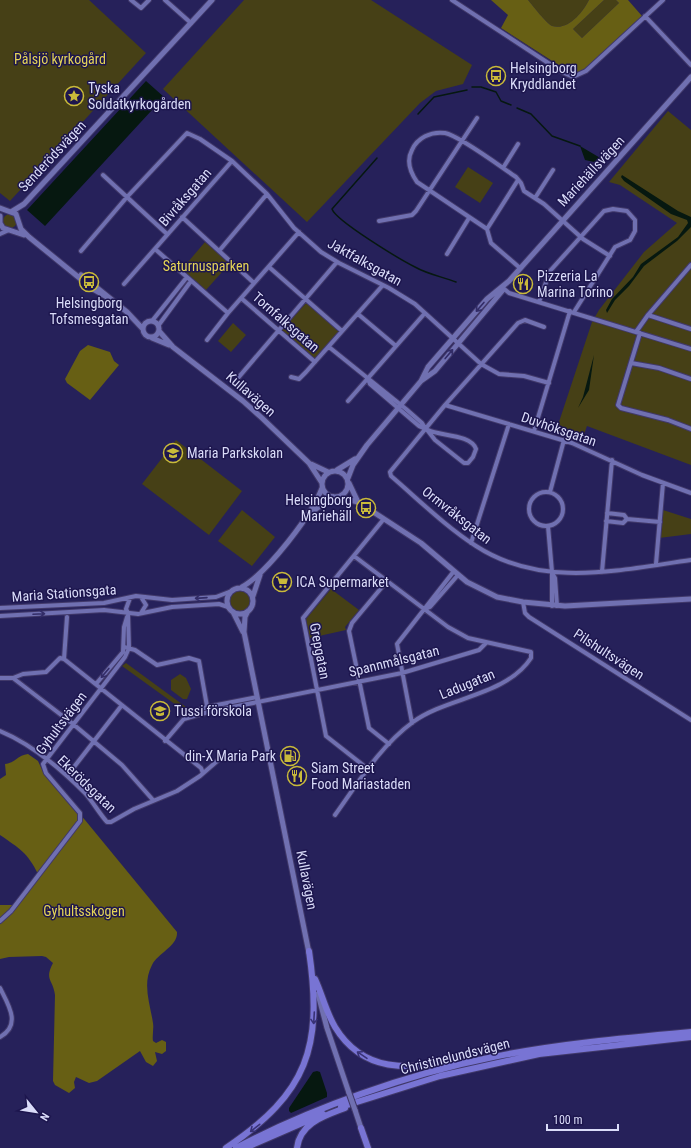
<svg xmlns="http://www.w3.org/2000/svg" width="691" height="1148" font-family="'Roboto Condensed',sans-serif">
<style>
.green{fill:#464016}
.forest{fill:#675f14}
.water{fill:#061810}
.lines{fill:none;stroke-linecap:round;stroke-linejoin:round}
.stream{stroke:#061810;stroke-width:1.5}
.minor-casing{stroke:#41396a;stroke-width:6}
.tertiary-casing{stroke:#41396a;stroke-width:7}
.primary-casing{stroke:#41396a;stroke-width:8}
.minor{stroke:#7070b1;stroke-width:4}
.tertiary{stroke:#7070b1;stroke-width:5}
.primary{stroke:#7874d4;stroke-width:6}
.tertiary-bridge-casing{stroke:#41396a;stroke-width:7;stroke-linecap:butt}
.tertiary-bridge{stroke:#7070b1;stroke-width:5}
.oneway{stroke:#322c67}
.oneway2{stroke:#383276}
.labels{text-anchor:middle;stroke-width:3;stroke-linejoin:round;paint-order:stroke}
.park-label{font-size:14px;fill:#e5d557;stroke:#1d164e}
.poi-label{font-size:14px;fill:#dadcf9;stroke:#1d164e;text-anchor:start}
.street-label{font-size:14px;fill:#dadcf9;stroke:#1d164e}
</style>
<rect width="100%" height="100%" fill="#26215a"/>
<!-- green -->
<path class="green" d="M0 0H89L146 53 10 201 0 193Z
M244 0H371L472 65 463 84 436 91 420 103 307 222 163 89Z
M528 0H589C583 12 568 31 552 26 546 23 533 6 528 0Z
M604 0H616L619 3 582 38 573 29Z
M668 111 691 130V465L587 426 582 440 556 431 592 322 599 310 644 252 677 223 620 185 609 182Z
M468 167 493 183 480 203 455 187Z
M3 221a7 7 0 1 1 14 0a7 7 0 1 1-14 0Z
M205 242 230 263 206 290 182 269Z
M307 302 339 332 315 359 282 330Z
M233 323 246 335 231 352 218 341Z
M176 440 242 491 209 535 142 484Z
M242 510 275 537 252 566 218 541Z
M663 510 691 519V534L659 538Z
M331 589 359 610 345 627 346 630 310 638 306 619Z
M230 601a10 10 0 1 1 20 0a10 10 0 1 1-20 0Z
M126 663 186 707 183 710 122 666Z
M180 674 186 678 191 689 187 699H183L171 690V680Z"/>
<!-- forest -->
<path class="forest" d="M491 0H528C533 6 546 23 552 26 568 31 583 12 589 0H604L573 29 582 38 619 3 616 0H628L642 16 582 72 574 75 501 28 508 15Z
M88 345 110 352 114 361 119 365 90 400 67 383 65 379 80 351Z
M28 754 38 761 44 774 85 820 177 932C178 946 158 953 152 965 142 984 150 1003 153 1023 154 1029 152 1035 153 1041L156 1043 162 1040 166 1042V1051L162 1054 155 1052 157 1061 153 1066 146 1062 140 1051 97 1081 89 1083 76 1077 74 1082 75 1088 69 1093 55 1085 53 1081 55 995C53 979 44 980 53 963L46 957 42 956 9 957 0 959V905H14L38 874C28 853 19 848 0 835V779L6 775 5 764C15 763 18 755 28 754Z"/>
<!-- water -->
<path class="water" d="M146 81 164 97 45 226 27 210Z
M580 146 602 159 594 162 585 160Z
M622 175 678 211 691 217V227L677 241 644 266 629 286 615 300 607 313 606 310 612 299 633 277 641 264 678 237 688 223 687 220 671 214 624 181 621 177Z
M594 355 589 390 578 408 583 397Z
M317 1071 320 1072 327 1093V1097L291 1113 289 1111V1108L313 1072Z"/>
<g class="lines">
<!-- stream -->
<path class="stream" d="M472 87H481L496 92 501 101 511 105
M517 108 531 114 552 136 580 146
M418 114 434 97 467 90
M377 158 332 209C336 221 401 260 415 267 427 274 443 277 456 282"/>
<defs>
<path id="minor" d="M131 0 141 8 149 0
M165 0 191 23
M452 0 562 72 573 77 586 71 663 0
M645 16 691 65
M503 168 518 144
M103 175 167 234
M535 198 553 170
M182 217 254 283
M379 221 412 215 416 211 477 118
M487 229 518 180
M0 234 9 230
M155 249 228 313
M81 251 127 197 187 133 200 139 232 161 267 194 294 228 321 252 339 263 389 288 415 304 481 364 499 374 524 376 549 383
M219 251 267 194
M447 254 469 218
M269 267 342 331
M520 268 491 243 487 229 417 182C410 172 406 161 412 150 417 138 431 131 445 133 460 136 501 167 516 177L521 183 524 191 544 204 583 239 610 256
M124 284 232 161
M502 287 509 293 691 349
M241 298 315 362
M539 302 550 271 604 211 613 209 627 211 635 220V231L630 240 615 247 574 312
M358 314 396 346
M648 315 691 329
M152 321 187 277
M158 326 191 281
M636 332 648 315 691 265
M640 333 618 405 621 408 668 420 691 429
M207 340 228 313 299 232
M329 347 406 409 422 423 425 428
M631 363 659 368 691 379
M291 377 299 379 306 372 383 285
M238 378 337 262
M368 379 370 384 419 426C422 427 425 429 428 430 439 436 471 434 476 449L473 457 468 463H464L435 440 428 431
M348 401 425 313
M445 405 518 323 525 320 544 327
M534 431 570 311
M529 509a17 17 0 1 1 34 0a17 17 0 1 1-34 0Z
M550 492 564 440
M691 493 642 475 572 443 445 405 390 472 391 476C419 500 445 526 476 546 542 589 619 570 691 560
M627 519 660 522
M606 521 623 523 627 519 624 515 607 513
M548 526 552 572V606
M471 543 509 424
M656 564 663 483
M602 572 612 460
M552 573 555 578 557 606
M387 581 352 623 349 631 369 728 389 744
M141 597 146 605 141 613
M523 602 525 613 529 617 691 720
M0 608 104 603 136 596 172 600 216 597 229 592
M425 609 430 607 458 575
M0 616 104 610 138 614 172 607 219 604 228 607
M124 647 135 650 157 665 189 658 199 661 208 712
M64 659 67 617
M0 678H13L73 724 122 765 153 800
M13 678 23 674 46 672 60 658 64 659 201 768 203 773
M96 684 123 652 124 627 127 617
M184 719 208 712 402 673 479 650 486 643
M412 723 397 644 454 571
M0 731C32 744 61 769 85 793 93 802 99 813 107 822H111L134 809 177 791 200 776 223 756
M165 741 189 713 207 707 257 697
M368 769 326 736 303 618 383 520
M67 776 122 705
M335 815C358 783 380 746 413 722 447 697 506 696 531 658V652L468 638 448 627 354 556
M0 921 11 911 80 821V813L46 773 43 764 125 657 129 648 128 613 126 609 130 598
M0 988C8 1004 22 1025 0 1037"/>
<path id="tertiary" d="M0 208 16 214 21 229 29 237 93 289 107 297
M11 212 24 204 212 0
M0 216V223L3 228 24 235
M81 275 127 312 142 328
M143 329a8 8 0 1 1 16 0a8 8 0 1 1-16 0Z
M159 331 173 347 243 401 262 418 309 463 322 483
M152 338 169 345
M421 381 428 367 487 299 509 281 691 77
M311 464 328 472
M337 470 355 459
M322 484a13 13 0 1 1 26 0a13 13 0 1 1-26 0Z
M348 478 353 465 367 445 421 381 435 371 503 290
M349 483 358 502
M337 497 358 502 421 543 467 582 497 597 523 602 565 606 691 599
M313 511 333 497
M242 587C267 573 312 515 322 488
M227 601a13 13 0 1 1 26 0a13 13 0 1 1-26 0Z
M253 596 260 575
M248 611 245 617 244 632 309 953
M233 612 243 632
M318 994 327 1028 349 1093
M355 1110 361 1128"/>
<path id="primary" d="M315 979C322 994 326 1012 335 1027 366 1078 416 1067 466 1061
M341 1107 440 1076 539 1054 691 1037
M361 1128 368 1148
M226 1148C308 1093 323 1047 309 951
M236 1148C312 1108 408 1074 493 1057 558 1044 625 1038 691 1032
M245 1148 323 1114
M297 1148C300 1123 324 1116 345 1108"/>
</defs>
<!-- minor casing -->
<use href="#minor" class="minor-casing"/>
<!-- tertiary casing -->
<use href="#tertiary" class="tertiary-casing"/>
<!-- primary casing -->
<use href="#primary" class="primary-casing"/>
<!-- minor -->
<use href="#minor" class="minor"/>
<!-- tertiary -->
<use href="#tertiary" class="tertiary"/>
<!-- primary -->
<use href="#primary" class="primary"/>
<defs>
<path id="tertiary-bridge" d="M349 1093 355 1110"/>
</defs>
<!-- tertiary-bridge casing -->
<use href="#tertiary-bridge" class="tertiary-bridge-casing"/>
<!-- tertiary-bridge -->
<use href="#tertiary-bridge" class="tertiary-bridge"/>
</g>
<!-- one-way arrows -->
<defs><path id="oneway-shaft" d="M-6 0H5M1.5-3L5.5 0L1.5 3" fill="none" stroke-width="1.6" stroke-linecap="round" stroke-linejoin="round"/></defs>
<g class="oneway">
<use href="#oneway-shaft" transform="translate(480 307) rotate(131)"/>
<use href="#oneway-shaft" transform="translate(449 354) rotate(-50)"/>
<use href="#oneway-shaft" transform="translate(201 598) rotate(176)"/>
<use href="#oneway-shaft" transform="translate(39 614) rotate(-3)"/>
<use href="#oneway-shaft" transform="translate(105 673) rotate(130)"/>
</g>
<g class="oneway2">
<use href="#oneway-shaft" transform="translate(314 1018) rotate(93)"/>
<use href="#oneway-shaft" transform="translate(362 1055) rotate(-146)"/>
<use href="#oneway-shaft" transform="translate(255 1128) rotate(142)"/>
</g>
<!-- icons -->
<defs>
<symbol id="bus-ring" viewBox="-11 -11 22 22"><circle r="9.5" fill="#1d164e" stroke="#c9ba3a" stroke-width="1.5"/><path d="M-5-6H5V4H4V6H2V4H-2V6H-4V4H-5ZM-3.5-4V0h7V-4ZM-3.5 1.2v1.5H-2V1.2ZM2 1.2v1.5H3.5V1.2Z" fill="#c9ba3a"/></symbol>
<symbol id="sight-ring" viewBox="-11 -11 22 22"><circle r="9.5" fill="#1d164e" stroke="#c9ba3a" stroke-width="1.5"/><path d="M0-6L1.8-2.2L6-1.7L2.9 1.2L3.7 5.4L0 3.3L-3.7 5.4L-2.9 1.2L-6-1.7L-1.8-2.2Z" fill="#c9ba3a"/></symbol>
<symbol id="restaurant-ring" viewBox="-11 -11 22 22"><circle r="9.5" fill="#1d164e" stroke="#c9ba3a" stroke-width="1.5"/><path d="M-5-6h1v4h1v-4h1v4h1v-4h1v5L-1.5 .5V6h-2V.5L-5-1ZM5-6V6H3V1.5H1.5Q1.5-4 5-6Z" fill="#c9ba3a"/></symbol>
<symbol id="school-ring" viewBox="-11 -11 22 22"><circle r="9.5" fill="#1d164e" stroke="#c9ba3a" stroke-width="1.5"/><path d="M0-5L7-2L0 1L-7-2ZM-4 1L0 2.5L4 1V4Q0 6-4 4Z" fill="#c9ba3a"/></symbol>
<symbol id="supermarket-ring" viewBox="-11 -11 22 22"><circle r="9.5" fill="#1d164e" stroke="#c9ba3a" stroke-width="1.5"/><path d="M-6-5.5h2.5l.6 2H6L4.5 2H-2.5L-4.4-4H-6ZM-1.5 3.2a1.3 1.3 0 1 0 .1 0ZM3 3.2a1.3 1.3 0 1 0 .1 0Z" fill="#c9ba3a"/></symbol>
<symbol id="fuel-ring" viewBox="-11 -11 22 22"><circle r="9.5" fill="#1d164e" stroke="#c9ba3a" stroke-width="1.5"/><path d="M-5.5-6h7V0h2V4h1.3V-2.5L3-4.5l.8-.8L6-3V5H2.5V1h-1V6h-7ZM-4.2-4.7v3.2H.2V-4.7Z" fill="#c9ba3a"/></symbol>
</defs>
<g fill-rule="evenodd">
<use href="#bus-ring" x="485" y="65" width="22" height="22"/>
<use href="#sight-ring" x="63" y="85" width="22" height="22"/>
<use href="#bus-ring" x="78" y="271" width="22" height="22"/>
<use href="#restaurant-ring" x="512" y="273" width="22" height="22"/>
<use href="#school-ring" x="162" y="442" width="22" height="22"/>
<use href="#bus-ring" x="355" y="497" width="22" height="22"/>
<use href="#supermarket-ring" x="271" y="571" width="22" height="22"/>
<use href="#school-ring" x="149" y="700" width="22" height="22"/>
<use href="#fuel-ring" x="279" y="745" width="22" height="22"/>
<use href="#restaurant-ring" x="286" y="765" width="22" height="22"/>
</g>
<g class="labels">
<!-- park labels -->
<g class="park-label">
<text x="60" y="64">Pålsjö kyrkogård</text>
<text x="206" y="271">Saturnusparken</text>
<text x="84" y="916">Gyhultsskogen</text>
</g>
<!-- poi labels -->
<g class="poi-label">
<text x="510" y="73">Helsingborg<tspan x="510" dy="16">Kryddlandet</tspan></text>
<text x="88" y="93">Tyska<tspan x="88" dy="16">Soldatkyrkogården</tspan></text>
<text x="537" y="281">Pizzeria La<tspan x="537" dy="16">Marina Torino</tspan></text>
<text x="89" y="308" text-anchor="middle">Helsingborg<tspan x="89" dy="16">Tofsmesgatan</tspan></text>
<text x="187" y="458">Maria Parkskolan</text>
<text x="352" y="505" text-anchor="end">Helsingborg<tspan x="352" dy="16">Mariehäll</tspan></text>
<text x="296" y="587">ICA Supermarket</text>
<text x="174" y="716">Tussi förskola</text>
<text x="276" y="761" text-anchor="end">din-X Maria Park</text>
<text x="311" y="773">Siam Street<tspan x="311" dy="16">Food Mariastaden</tspan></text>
</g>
<!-- street labels -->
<g class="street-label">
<text transform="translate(52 156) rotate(-47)" y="5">Senderödsvägen</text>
<text transform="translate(591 171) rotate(-47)" y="5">Mariehällsvägen</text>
<text transform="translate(185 197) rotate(-49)" y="5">Bivråksgatan</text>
<text transform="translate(365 262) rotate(29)" y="5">Jaktfalksgatan</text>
<text transform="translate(286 322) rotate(41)" y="5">Tornfalksgatan</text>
<text transform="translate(251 394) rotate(41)" y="5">Kullavägen</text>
<text transform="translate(559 429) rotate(19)" y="5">Duvhöksgatan</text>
<text transform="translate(457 515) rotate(38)" y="5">Ormvråksgatan</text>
<text transform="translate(64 593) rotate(-4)" y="5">Maria Stationsgata</text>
<text transform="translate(320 651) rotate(79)" y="5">Grepgatan</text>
<text transform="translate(609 654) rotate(33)" y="5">Pilshultsvägen</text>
<text transform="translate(394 661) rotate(-14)" y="5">Spannmålsgatan</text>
<text transform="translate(467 684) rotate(-22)" y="5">Ladugatan</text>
<text transform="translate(61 723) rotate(-53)" y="5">Gyhultsvägen</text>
<text transform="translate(87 784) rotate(44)" y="5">Ekerödsgatan</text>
<text transform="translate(307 880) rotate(79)" y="5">Kullavägen</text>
<text transform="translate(455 1056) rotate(-14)" y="5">Christinelundsvägen</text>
</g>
</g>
<!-- north arrow -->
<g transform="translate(36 1112) rotate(120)" stroke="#1d164e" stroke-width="3" paint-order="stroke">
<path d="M0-3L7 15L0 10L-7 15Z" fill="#dadcf9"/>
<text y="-6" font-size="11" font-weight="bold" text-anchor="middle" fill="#dadcf9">N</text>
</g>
<!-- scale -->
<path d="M547 1124v6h71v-6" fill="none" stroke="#dadcf9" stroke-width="2"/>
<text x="553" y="1124" font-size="12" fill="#dadcf9" stroke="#1d164e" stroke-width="3" paint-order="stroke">100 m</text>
</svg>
